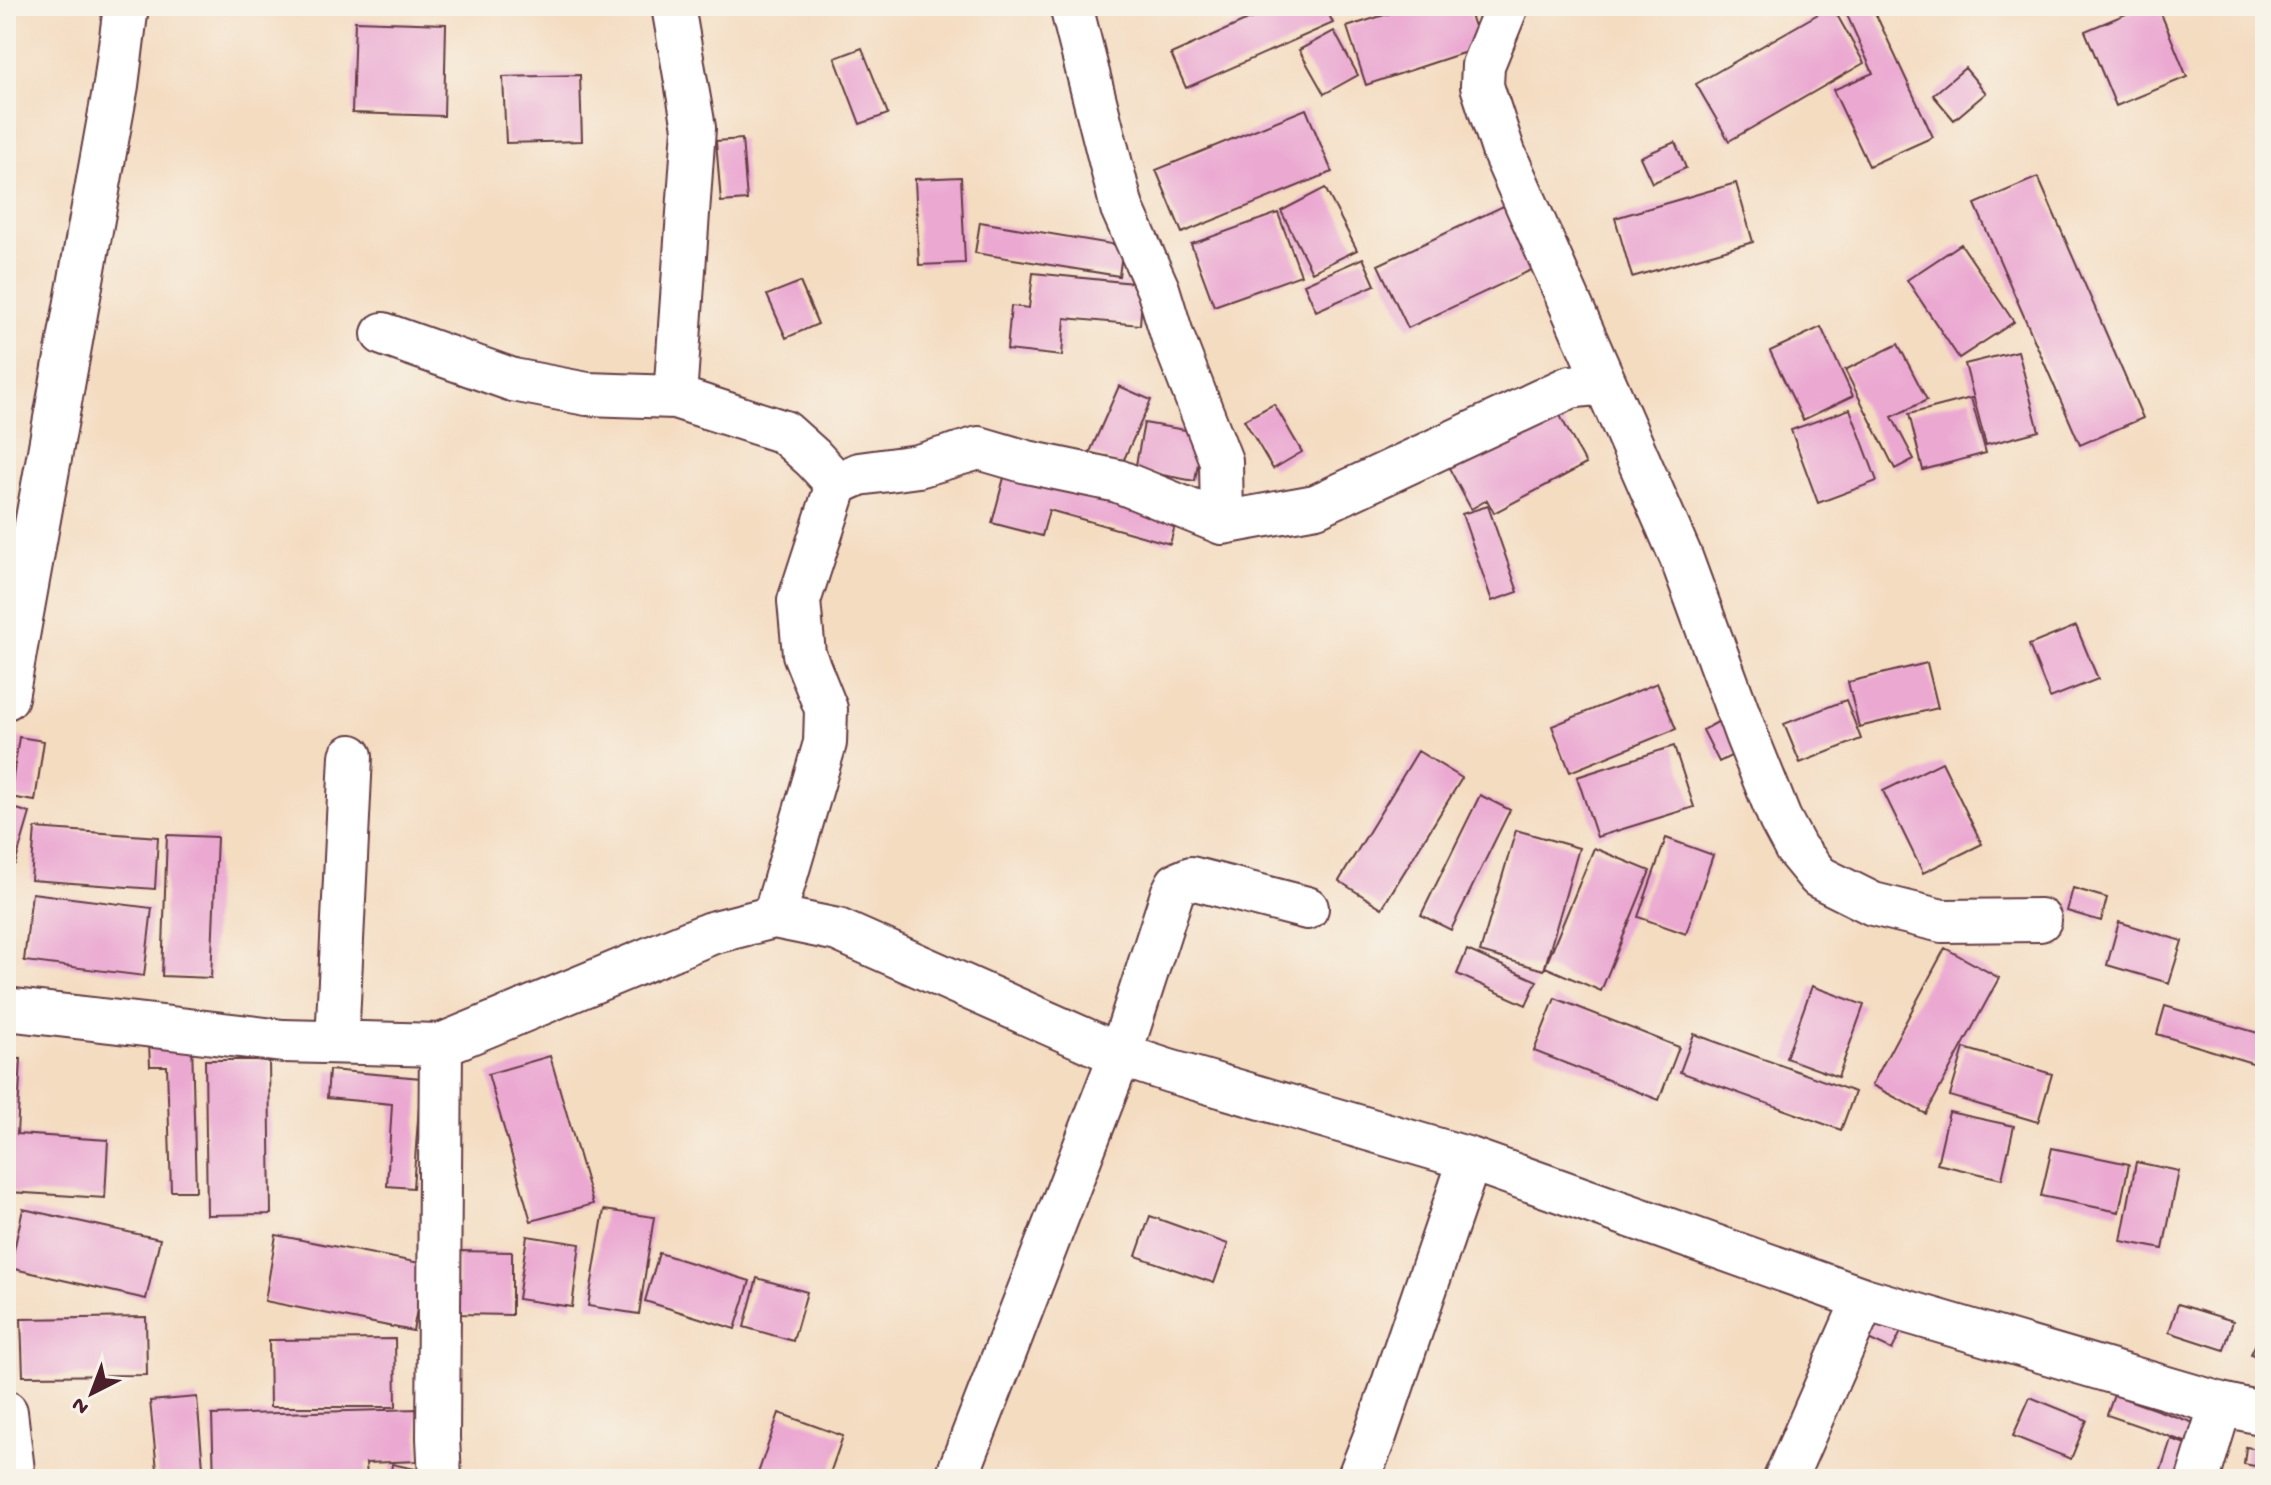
<svg xmlns="http://www.w3.org/2000/svg" width="2271" height="1485" font-family="'Gochi Hand',sans-serif">
<style>
.building{fill:#eba9d2}
.lines{fill:none;stroke-linecap:round;stroke-linejoin:round}
.minor-casing{stroke:#643b42;stroke-width:46}
.tertiary-casing{stroke:#643b42;stroke-width:48}
.minor{stroke:#fff;stroke-width:42}
.tertiary{stroke:#fff;stroke-width:44}
</style>
<rect width="100%" height="100%" fill="#f7f3e8"/>
<filter id="ink" filterUnits="userSpaceOnUse"><feTurbulence type="fractalNoise" baseFrequency=".0125" numOctaves="2"/><feDisplacementMap in="SourceGraphic" scale="16" xChannelSelector="R" yChannelSelector="G"/><feConvolveMatrix kernelMatrix="1 2 1 2 8 2 1 2 1" color-interpolation-filters="sRGB"/></filter>
<filter id="wash" filterUnits="userSpaceOnUse"><feTurbulence type="fractalNoise" baseFrequency=".006" numOctaves="4" result="noise"/><feDisplacementMap in="SourceGraphic" scale="32" xChannelSelector="R" yChannelSelector="G"/><feGaussianBlur stdDeviation="1.8" result="paint"/><feColorMatrix in="noise" values="0 0 0 0 0 0 0 0 0 0 0 0 0 0 0 0 0 1.4 0 .05"/><feComposite in="paint" operator="in"/></filter>
<g filter="url(#wash)">
<rect width="100%" height="100%" fill="#f4dcc1"/>
<g id="blocks">
<!-- building -->
<path class="building" d="M1279 6H1325L1333 23 1186 88 1171 54Z
M1412 6H1467L1481 47 1366 85 1347 27Z
M1832 6 1864 63 1729 141 1696 84Z
M1843 6H1872L1933 137 1869 166 1833 90 1873 73Z
M2145 6H2158L2187 77 2116 106 2085 31Z
M355 21 446 24 444 116 352 113Z
M1334 31 1358 75 1324 94 1299 50Z
M862 48 888 114 860 124 835 58Z
M1965 68 1986 93 1954 120 1933 95Z
M580 75 582 141 506 143 503 77Z
M1306 109 1332 172 1182 233 1156 170Z
M742 139 747 200 721 202 716 141Z
M1675 142 1686 168 1652 183 1640 157Z
M961 177 965 263 919 265 915 179Z
M2038 177 2143 418 2080 445 1975 204Z
M1736 183 1753 242 1632 277 1615 218Z
M1325 188 1357 250 1312 272 1281 211Z
M1514 201 1544 264 1408 328 1378 265Z
M1278 213 1301 275 1214 306 1191 244Z
M980 222 1123 246 1119 276 975 253Z
M1961 244 2014 322 1959 358 1907 280Z
M1363 258 1375 285 1316 311 1304 284Z
M1033 273 1143 284 1140 325 1065 318 1062 356 1007 350 1011 306 1029 308Z
M800 282 818 324 786 338 767 295Z
M1821 327 1853 396 1803 420 1770 351Z
M1898 344 1927 400 1892 417 1914 459 1895 469 1845 370Z
M2018 351 2039 431 1986 445 1965 364Z
M1119 386 1151 400 1121 466 1090 452Z
M1971 398 1986 453 1923 470 1909 414Z
M1274 404 1302 452 1273 469 1244 420Z
M1556 408 1586 464 1494 513 1487 500 1471 509 1448 466Z
M1850 409 1877 481 1818 503 1791 430Z
M1144 423 1203 433 1195 481 1135 470Z
M1006 470 1177 518 1170 544 1049 510 1042 536 992 523Z
M1488 506 1518 592 1492 601 1462 514Z
M2076 626 2098 679 2050 698 2029 645Z
M1927 663 1938 708 1859 727 1848 682Z
M1657 683 1676 729 1570 772 1552 726Z
M1846 700 1861 739 1800 763 1784 724Z
M1725 718 1741 751 1719 762 1703 730Z
M19 737 44 741 35 801 10 797Z
M1674 746 1694 807 1597 837 1577 777Z
M1418 751 1462 778 1382 908 1339 881Z
M1942 762 1982 844 1923 873 1883 791Z
M1480 795 1510 810 1451 930 1421 915Z
M10 807 30 813 15 864 6 862V819Z
M35 828 158 837 155 889 31 880Z
M1516 830 1579 848 1544 970 1480 952Z
M167 835 217 837 211 978 162 976Z
M1666 838 1713 855 1686 934 1638 917Z
M1594 848 1650 871 1601 991 1545 967Z
M2073 888 2107 898 2101 921 2067 911Z
M32 893 152 908 144 976 24 961Z
M2119 922 2182 941 2169 983 2107 965Z
M1945 948 1999 978 1926 1114 1872 1085Z
M1467 950 1537 981 1526 1005 1457 974Z
M1812 986 1864 1005 1838 1077 1786 1058Z
M1555 998 1679 1047 1659 1100 1534 1051Z
M2165 1006 2265 1035V1057L2262 1066 2157 1034Z
M1694 1034 1855 1092 1841 1130 1680 1072Z
M149 1042H192L196 1191H171L167 1066H150Z
M1964 1048 2052 1074 2038 1122 1950 1096Z
M550 1056 593 1204 531 1221 488 1074Z
M6 1058 21 1059 17 1134 108 1140 105 1198 9 1192 11 1159H6Z
M205 1060H269L271 1214 207 1215Z
M329 1070 421 1078 413 1188 387 1186 392 1104 327 1098Z
M1949 1112 2014 1126 2002 1179 1937 1164Z
M2052 1148 2129 1164 2119 1212 2041 1196Z
M2136 1162 2179 1171 2163 1249 2121 1241Z
M23 1209 160 1239 146 1299 10 1268Z
M604 1210 654 1217 639 1314 588 1306Z
M1150 1216 1228 1244 1214 1283 1136 1256Z
M276 1235 425 1264 413 1331 265 1301Z
M527 1236 580 1244 572 1307 518 1299Z
M458 1251 512 1252V1315L458 1314Z
M659 1253 750 1281 735 1329 645 1301Z
M757 1278 807 1292 793 1341 744 1327Z
M2178 1304 2233 1321 2224 1350 2169 1332Z
M1876 1312 1904 1326 1892 1350 1864 1337Z
M146 1317 147 1375 23 1376 21 1319Z
M2265 1324V1361L2251 1354Z
M395 1339 396 1407H270L269 1340Z
M2114 1395 2194 1423 2188 1443 2107 1415Z
M197 1397 204 1479H158L150 1401Z
M2030 1397 2087 1420 2071 1459 2013 1436Z
M418 1409 419 1461 366 1463 367 1479H214L212 1415Z
M779 1413 843 1436 828 1479H756Z
M2171 1439 2192 1446 2182 1479H2158Z
M2246 1447 2265 1450V1468L2244 1464Z
M392 1464 424 1471 422 1479H390Z
M730 1472 732 1479H707V1478Z"/>
</g>
</g>
<g filter="url(#ink)">
<use href="#blocks" fill-opacity="0" stroke="#643b42" stroke-width="2"/>
<g class="lines">
<defs>
<path id="minor" d="M673 6 694 128 675 397
M1071 6 1122 208 1158 289 1173 338 1221 461 1222 523
M383 334 513 380 587 394 675 397 784 432 813 458 837 484
M1605 383 1681 557 1747 737 1780 819 1796 849 1819 877 1873 904 1942 921 2040 920
M774 917 825 743 826 709 804 654 799 601 837 484 859 474 918 466 979 448 1027 462 1118 481 1222 523 1316 506 1570 387 1605 383 1504 153 1482 86 1483 65 1507 6
M6 1009 283 1041 441 1045 711 933 774 917 838 930 1120 1055 1169 1071 1470 1159 1864 1299 2221 1404 2265 1414
M337 1042 351 756
M6 1412 14 1479
M440 1479 438 1438 441 1045
M956 1479 1120 1055 1172 894 1177 884 1191 878 1307 908
M1358 1479 1375 1436 1470 1159
M1785 1479 1864 1299
M2198 1479 2221 1404"/>
<path id="tertiary" d="M6 697 116 85 126 6"/>
</defs>
<!-- minor casing -->
<use href="#minor" class="minor-casing"/>
<!-- tertiary casing -->
<use href="#tertiary" class="tertiary-casing"/>
<!-- minor -->
<use href="#minor" class="minor"/>
<!-- tertiary -->
<use href="#tertiary" class="tertiary"/>
</g>
</g>
<!-- margin -->
<rect width="2271" height="1485" fill="none" stroke="#f7f3e8" stroke-width="32"/>
<!-- north arrow -->
<g transform="translate(92 1393) rotate(222)" stroke="#f7f3e8" stroke-width="6" paint-order="stroke">
<path d="M0-6L14 30L0 20L-14 30Z" fill="#4a1f2b"/>
<text y="-12" font-size="22" font-weight="bold" text-anchor="middle" fill="#4a1f2b">N</text>
</g>
</svg>
